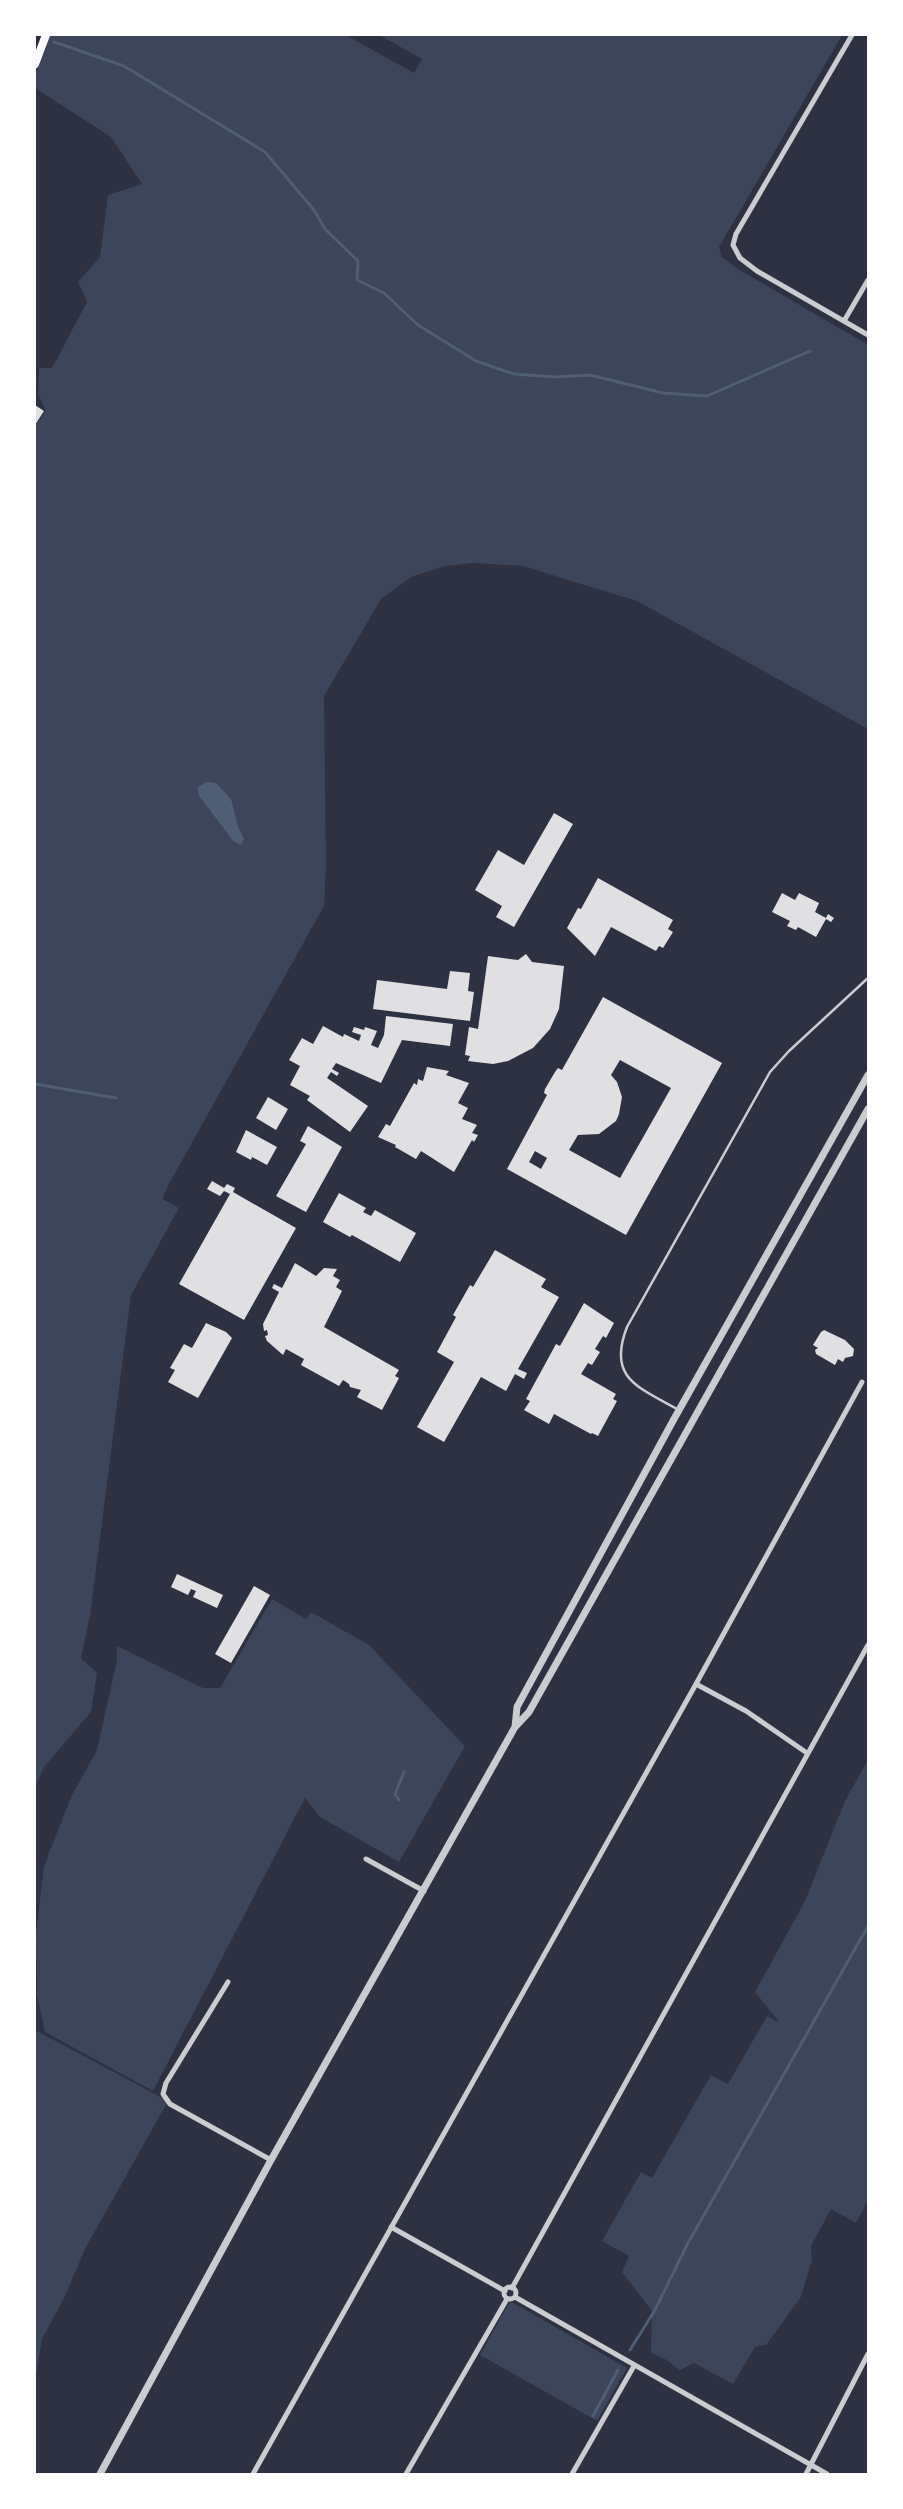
<svg xmlns="http://www.w3.org/2000/svg" width="903" height="2509" font-family="'Asap Condensed',sans-serif">
<style>
.green{fill:#3c4559}
.water{fill:#4f5d75}
.lines{fill:none;stroke-linecap:round;stroke-linejoin:round}
.stream{stroke:#4f5d75;stroke-width:3}
.building{fill:#e0e0e3;fill-rule:evenodd}
.service{stroke:#caccd0;stroke-width:2.5}
.minor{stroke:#caccd0;stroke-width:5}
.tertiary{stroke:#caccd0;stroke-width:7}
.secondary{stroke:#fff;stroke-width:8}
</style>
<rect width="100%" height="100%" fill="#2d3142"/>
<!-- green -->
<path class="green" d="M50 35H346L414 73 422 59 379 35H842L719 247 722 257 738 269 868 345V729L637 601 523 566 473 563 445 566 411 577 381 599 324 696 326 866 324 906 169 1184 162 1199 179 1208 131 1295 90 1616 81 1658 97 1673 91 1712 44 1767 35 1788V427L46 410 38 395 39 368H52L87 302 78 282 100 257 108 195 142 184 111 137 35 88V75Z
M272 1599 306 1619 311 1612 369 1645 465 1746 399 1862 320 1817 305 1798 153 2091 45 2032 37 1995 36 1935 44 1866 72 1795 97 1750 117 1660V1646L203 1688H220Z
M868 1760V2200L856 2223 831 2209 811 2246 812 2260 801 2297 766 2345 755 2347 733 2384 694 2363 680 2370 665 2359 651 2353 652 2311 622 2272 629 2256 602 2241 641 2172 652 2178 711 2075 728 2084 767 2016 780 2023 755 1992 805 1901 845 1801Z
M35 2030 168 2101 85 2249 66 2294 42 2339 35 2380Z
M510 2301 627 2368 597 2421 480 2355Z"/>
<!-- water -->
<path class="water" d="M207 782 216 783 231 799 238 827 244 839 241 845 234 842 199 796 197 787Z"/>
<g class="lines">
<!-- stream -->
<path class="stream" d="M54 42 124 66 265 152 314 210 325 229 358 261 357 280 384 293 418 325 476 361 514 374 555 377 590 375 663 393 707 396 810 351
M35 1084 116 1098
M399 1800 395 1794 404 1772
M630 2350 655 2310 688 2243 868 1926
M593 2416 618 2370"/>
</g>
<!-- building -->
<path class="building" d="M35 405 44 411 35 425Z
M554 813 573 824 514 927 496 917 502 906 475 890 498 850 524 865Z
M598 878 673 920 668 929 673 932 663 948 659 946 656 951 611 927 595 956 567 928 578 908 581 909Z
M782 893 795 900 799 893 819 903 815 912 826 918 828 914 834 918 831 922 826 919 816 937 798 927 796 930 787 926 790 921 772 912Z
M526 954 532 962 564 966 559 1009 550 1029 533 1048 508 1061 493 1064 468 1061 470 1056 465 1055 469 1027 478 1029 488 956 518 960Z
M450 971 470 973 468 991 474 992 470 1021 373 1009 377 980 447 989Z
M603 997 722 1063 626 1235 507 1169 547 1095 544 1093 545 1089 555 1072 558 1068 562 1070ZM620 1060 671 1088 620 1178 569 1150 578 1135 599 1134 616 1121 619 1114 622 1097 617 1082 611 1075ZM535 1151 547 1158 541 1169 529 1162Z
M386 1016 453 1024 450 1046 402 1040 381 1083 336 1063 332 1069 339 1073 337 1076 331 1072 327 1078 368 1106 350 1132 307 1100 310 1096 290 1085 300 1066 289 1060 302 1038 313 1044 323 1026 343 1037 344 1034 359 1041 361 1035 352 1032 354 1027 364 1030 365 1027 377 1031 371 1045 378 1048 384 1035Z
M427 1067 449 1071 446 1075 469 1083 458 1103 468 1108 462 1119 477 1125 472 1133 478 1135 474 1142 472 1140 454 1172 421 1151 416 1159 395 1147 396 1145 378 1137 386 1124 390 1126 414 1083 417 1085 418 1079 423 1081Z
M268 1097 288 1109 276 1130 256 1118Z
M308 1126 342 1147 306 1212 276 1196 306 1144 300 1141Z
M246 1130 277 1147 267 1165 252 1157 251 1160 236 1152Z
M212 1181 224 1188 227 1184 235 1188 233 1192 296 1228 244 1320 179 1284 230 1194 224 1191 220 1196 207 1189Z
M339 1193 366 1208 363 1212 371 1216 375 1210 416 1233 400 1262 352 1235 350 1237 323 1222Z
M495 1250 546 1279 541 1287 559 1297 518 1369 527 1373 524 1379 515 1374 506 1391 481 1377 444 1442 417 1427 454 1362 437 1352 456 1317 453 1315 470 1285 473 1287Z
M295 1263 316 1276 324 1268 337 1269 333 1276 340 1280 336 1287 342 1291 324 1327 399 1370 395 1376 399 1378 382 1410 357 1397 361 1390 350 1387 349 1384 343 1380 339 1386 301 1365 304 1359 286 1349 283 1355 267 1341 265 1336 268 1335 267 1330 264 1331 263 1324 279 1292 272 1288 274 1284 282 1288Z
M584 1303 614 1323 606 1338 603 1336 595 1349 600 1352 592 1365 588 1363 581 1374 616 1394 613 1399 617 1401 598 1436 592 1433 591 1434 554 1414 549 1424 524 1410 530 1401 526 1399 556 1344 560 1346Z
M206 1323 226 1332 232 1338 198 1398 168 1382 175 1370 170 1368 184 1344 192 1348Z
M824 1330 845 1340 854 1349 853 1356 845 1358 843 1362 838 1359 835 1365 816 1354 815 1350 818 1348 813 1345 821 1332Z
M177 1574 223 1595 217 1608 193 1597 196 1591 191 1589 188 1595 171 1587Z
M254 1586 270 1595 231 1663 215 1654Z"/>
<g class="lines">
<!-- service -->
<path class="service" d="M677 1409C638 1387 607 1378 627 1327L770 1072 789 1051 868 978"/>
<!-- minor -->
<path class="minor" d="M852 35 736 234 733 245 740 258 757 271 868 335
M844 321 868 280
M696 1684 746 1711 807 1753
M366 1859 424 1891
M228 1982 166 2083 163 2094 170 2104 271 2160
M391 2227 505 2291
M504 2293a6 6 0 1 1 12 0a6 6 0 1 1-12 0Z
M512 2288 868 1645
M515 2297 827 2474
M253 2474 696 1684 862 1382
M406 2474 507 2299
M572 2474 634 2366
M806 2474 868 2354"/>
<!-- tertiary -->
<path class="tertiary" d="M515 1727 517 1707 674 1419 868 1075
M100 2474 271 2160 515 1727 529 1712 868 1109"/>
<!-- secondary -->
<path class="secondary" d="M35 64 46 35"/>
</g>
<!-- border -->
<rect width="903" height="2509" fill="none" stroke="#ffffff" stroke-width="72"/>
</svg>
